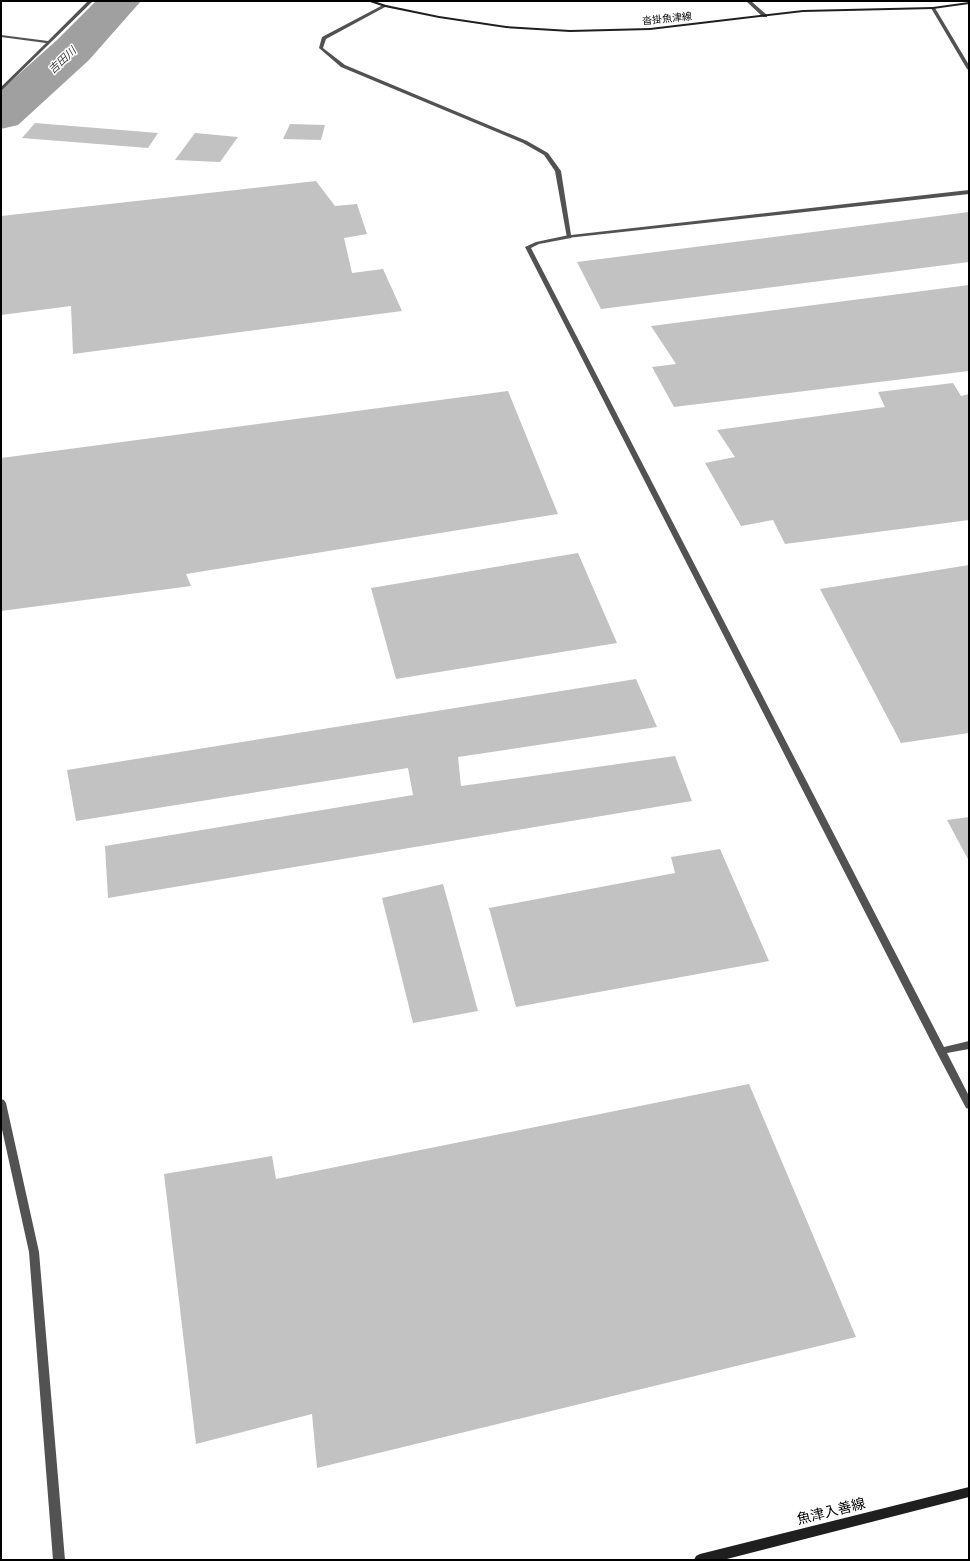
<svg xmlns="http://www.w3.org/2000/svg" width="970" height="1561" font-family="'Varela Round','Noto Sans JP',sans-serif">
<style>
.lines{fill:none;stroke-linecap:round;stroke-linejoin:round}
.river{fill:#a0a0a0;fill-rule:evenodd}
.building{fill:#c2c2c2}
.lane{fill:#525252;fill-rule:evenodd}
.street{fill:#525252;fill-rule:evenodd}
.secondary{fill:#1f1f1f;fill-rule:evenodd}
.labels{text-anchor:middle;stroke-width:3;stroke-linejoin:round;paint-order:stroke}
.far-street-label{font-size:10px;fill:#000;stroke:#fff}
.far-water-label{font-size:11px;font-style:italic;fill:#414141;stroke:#fff}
.near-street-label{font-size:14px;fill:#000;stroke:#fff}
</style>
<rect width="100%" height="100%" fill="#fff"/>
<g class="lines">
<!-- river -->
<path class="river" d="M96 1H141L89 60 18 125 1 129V90L57 40Z"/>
</g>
<!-- building -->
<path class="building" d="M35 123 158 133 148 148 22 138Z
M290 124 325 125 321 140 283 139Z
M195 133 238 137 220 162 175 160Z
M316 181 335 206 357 204 367 234 344 238 352 273 383 269 402 311 73 354 71 306 1 315V216Z
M969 212V262L601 309 577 262Z
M969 285V371L674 407 652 367 676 364 651 326Z
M953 383 961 396 969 394V520L785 544 773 520 741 526 705 463 735 457 717 430 885 407 878 392Z
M508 391 558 514 186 574 191 586 1 611V458Z
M578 553 617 643 396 679 371 588Z
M969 565V733L901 743 820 589Z
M636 679 657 727 458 757 461 786 675 756 692 801 108 898 105 846 413 795 408 768 76 821 67 770Z
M969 817V861L947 820Z
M720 849 769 961 516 1007 489 908 675 873 671 857Z
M443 884 478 1011 413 1023 382 898Z
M749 1084 856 1337 317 1468 312 1414 196 1444 164 1174 272 1156 276 1179Z"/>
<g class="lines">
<!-- lane -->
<path class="lane" d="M569 235 571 236V238L539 244 531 248 944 1047 969 1041V1049L947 1053 969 1096V1109L966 1108 936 1051 525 247 536 242Z"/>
<!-- street -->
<path class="street" d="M88 1H93L1 91V87L46 43 1 37V35L48 41Z
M746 1H751L767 15V17H763Z
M383 5 387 6 326 39 323 48 345 65 527 141 548 153 561 171 571 235 969 190V194L567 238 555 171 544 155 523 143 341 67 319 48 322 37Z
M931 7 935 8 969 65V70L967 69 931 8Z
M1 1099 4 1100 6 1103 39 1252 65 1560H53L29 1252 1 1125Z"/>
<!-- secondary -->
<path class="secondary" d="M367 1H374L386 5 439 16 506 26 570 30 650 28 803 10 933 7 969 2V4L933 9 803 12 650 30 570 32 506 28 439 18 385 7Z
M969 1487V1497L723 1560H694L696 1556 700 1554Z"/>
</g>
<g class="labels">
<!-- far-street labels -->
<g class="far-street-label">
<text transform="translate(667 18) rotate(-6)" y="4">沓掛魚津線</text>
</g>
<!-- far-water labels -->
<g class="far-water-label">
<text transform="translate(62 60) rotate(-43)" y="4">吉田川</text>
</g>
<!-- near-street labels -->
<g class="near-street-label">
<text transform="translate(831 1511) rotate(-14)" y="5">魚津入善線</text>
</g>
</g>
<!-- border -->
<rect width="970" height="1561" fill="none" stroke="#000000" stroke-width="4"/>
</svg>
